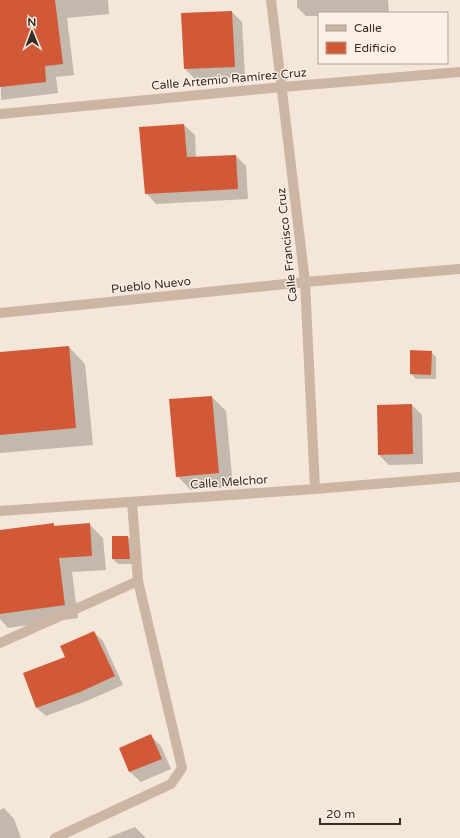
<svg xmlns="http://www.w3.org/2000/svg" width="460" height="838" font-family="'Varela Round',sans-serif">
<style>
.shadow{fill:#0003}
.building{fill:#d25937}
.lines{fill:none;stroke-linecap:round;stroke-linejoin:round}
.street{stroke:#cdb5a3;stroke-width:10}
.labels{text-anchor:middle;stroke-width:3;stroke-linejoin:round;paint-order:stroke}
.street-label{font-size:12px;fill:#372b26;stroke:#fbf0e5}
</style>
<rect width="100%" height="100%" fill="#f4e6d8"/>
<!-- shadow -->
<path class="shadow" d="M0 0H108L109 14 67 18 74 75 56 77 58 93 1 100Z
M297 0H388L389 13H319V16H306L297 7Z
M232 12 242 22 245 77 195 79 185 69Z
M357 63H385L359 64Z
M184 125 195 135 196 158 236 156 246 166 248 199 156 204 146 193 140 128Z
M69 347 85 364 93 445 0 453V353Z
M431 352 436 357V379H416L411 374Z
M212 397 226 411 233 487 191 490 177 476 170 400Z
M412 405 422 415 423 464 389 465 379 455Z
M53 524 56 527 89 524 103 538 106 570 72 572 78 618 8 628 0 619V531Z
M128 537 133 542 135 564H118L113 559Z
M94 632 103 641 123 685 89 700 46 716 37 708 66 658Z
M151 736 161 746 171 769 141 782 130 772 120 749Z
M4 808 14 819 21 838H0V810Z
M135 827 146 838H107Z"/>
<!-- building -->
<path class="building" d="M0 0H55L63 64 45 66 46 82 0 87Z
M232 11 235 67 184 69 181 13Z
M184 124 187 157 236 155 238 189 145 194 139 127Z
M69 346 76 428 0 435V352Z
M410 350 432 351 431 375 410 374Z
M212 396 219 473 176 477 169 399Z
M412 404 413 454 378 455 377 405Z
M54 523V526L90 523 92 556 59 558 65 605 0 614V530Z
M112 536H128L130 559H112Z
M94 631 115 676 80 692 36 708 23 673 65 657 60 646Z
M151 734 162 759 129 772 119 748Z"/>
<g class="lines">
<!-- street -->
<path class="street" d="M271 0 305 282 315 489
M0 114 282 87 460 72
M0 313 305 282 460 269
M0 511 315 489 460 477
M0 643 138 581
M55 838 171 784 182 768 138 581 132 502"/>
</g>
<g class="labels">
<!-- street labels -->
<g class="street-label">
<text transform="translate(229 79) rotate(-5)" y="4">Calle Artemio Ramírez Cruz</text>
<text transform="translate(287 245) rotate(-96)" y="4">Calle Francisco Cruz</text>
<text transform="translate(151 285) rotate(-6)" y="4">Pueblo Nuevo</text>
<text transform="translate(229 482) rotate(-4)" y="4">Calle Melchor</text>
</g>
</g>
<!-- legend -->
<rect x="318" y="12" width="130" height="52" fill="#fbf0e5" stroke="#ada199"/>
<rect x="326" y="25" width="20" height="6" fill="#cdb5a3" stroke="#ada199"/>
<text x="354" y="32" font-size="12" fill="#372b26">Calle</text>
<rect x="326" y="42" width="20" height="12" fill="#d25937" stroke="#ada199"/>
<text x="354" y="52" font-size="12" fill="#372b26">Edificio</text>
<!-- north arrow -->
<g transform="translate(32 32) rotate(359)" stroke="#fbf0e5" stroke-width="3" paint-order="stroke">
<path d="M0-3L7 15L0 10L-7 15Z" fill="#372b26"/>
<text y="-6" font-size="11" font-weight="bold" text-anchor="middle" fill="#372b26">N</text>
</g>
<!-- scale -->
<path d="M320 818v6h80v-6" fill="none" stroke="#372b26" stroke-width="2"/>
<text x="326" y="818" font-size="12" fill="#372b26" stroke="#fbf0e5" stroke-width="3" paint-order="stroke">20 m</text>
</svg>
